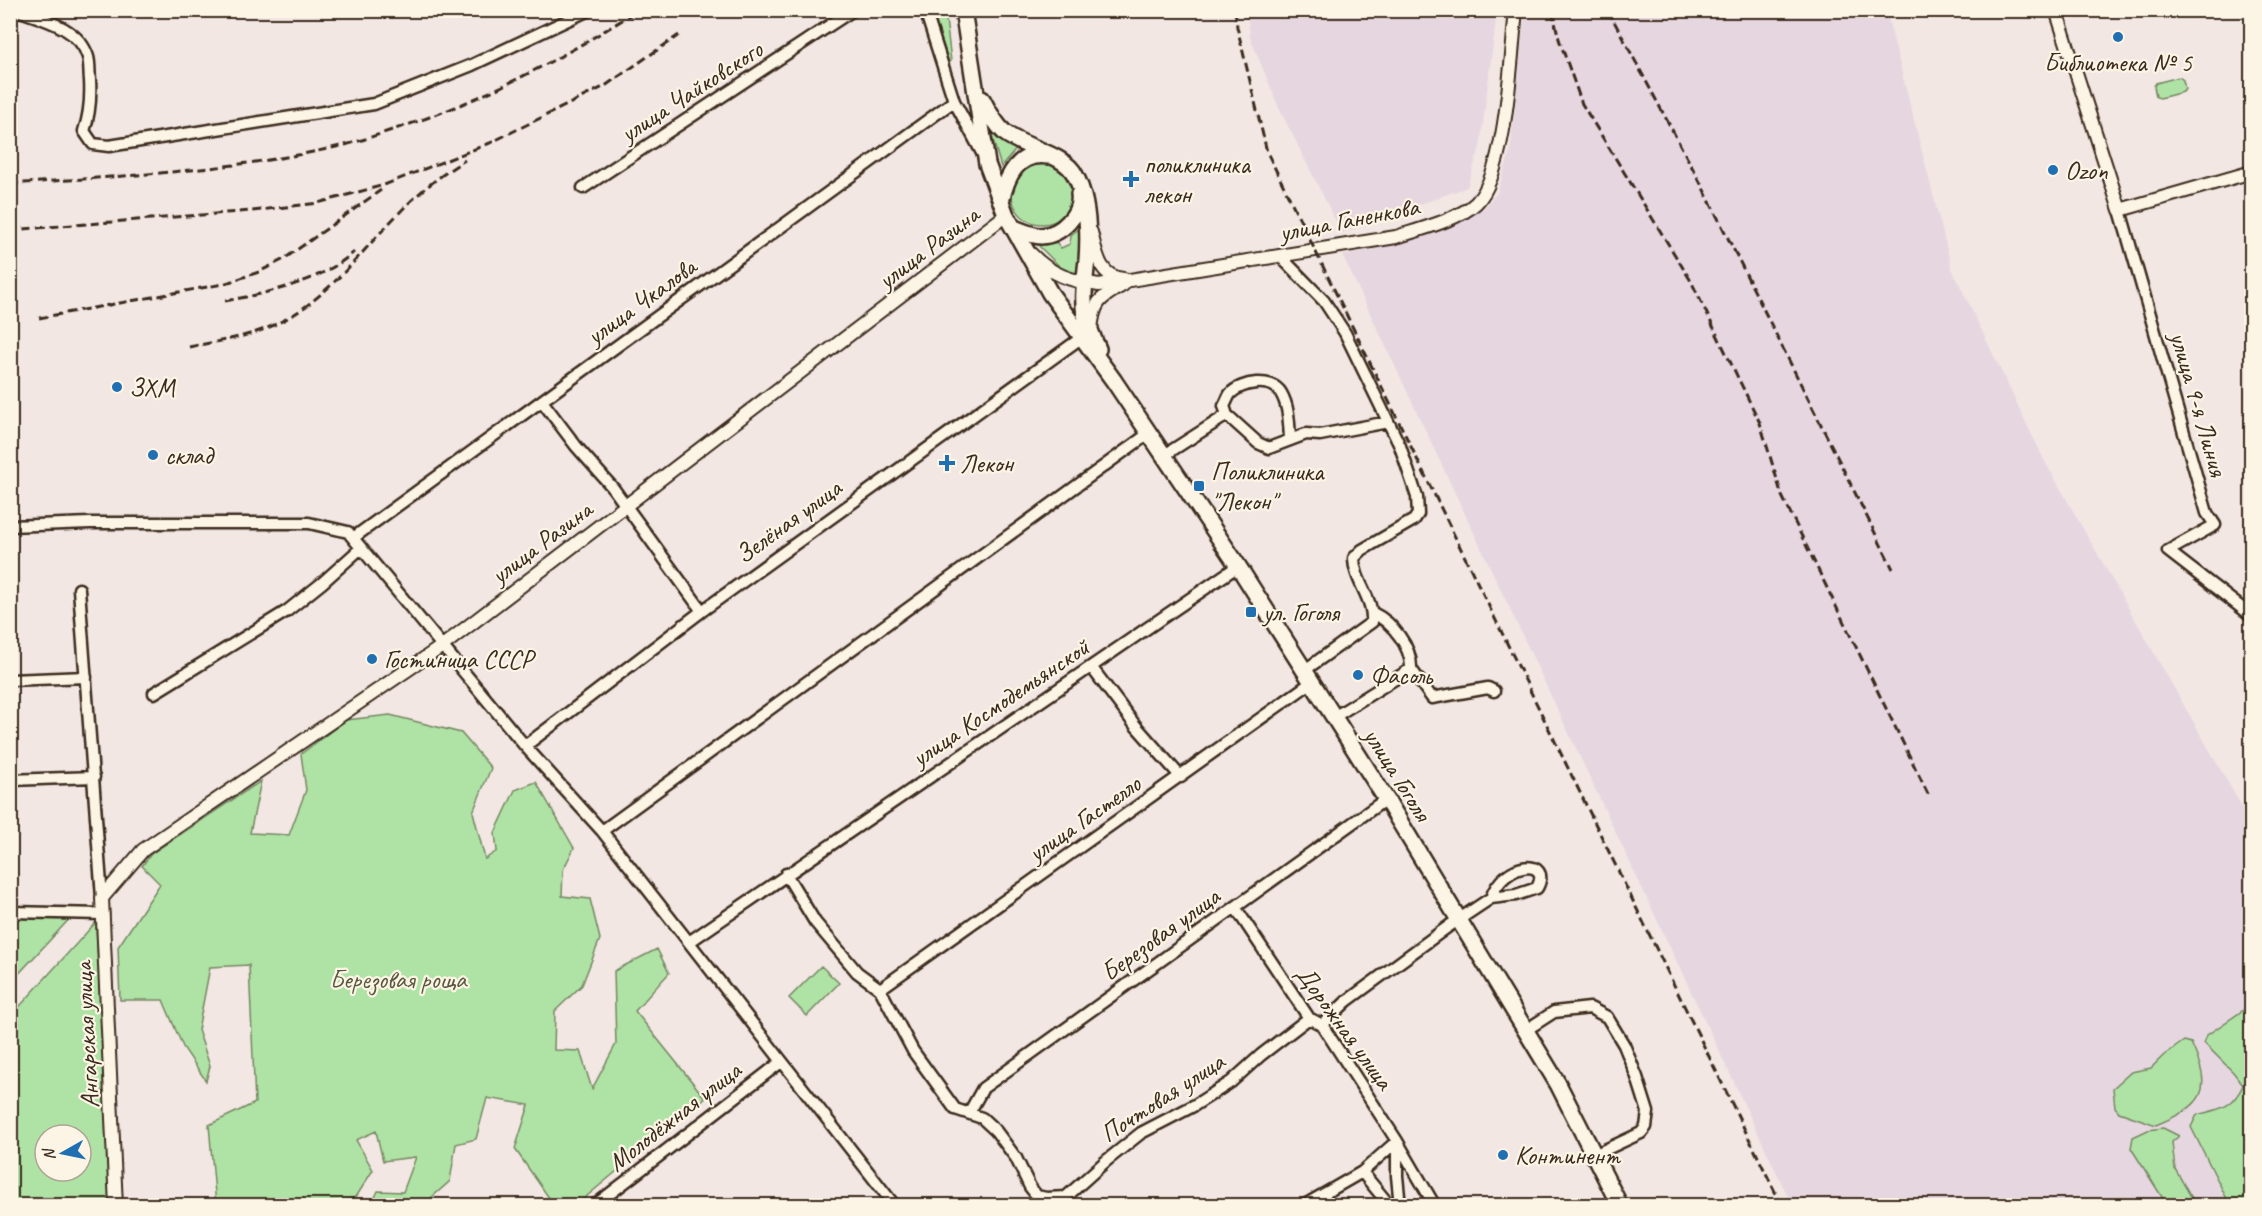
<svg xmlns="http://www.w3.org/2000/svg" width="2262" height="1216" font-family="Caveat,sans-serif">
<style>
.built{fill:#e6d6e0}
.green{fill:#afe3a5;stroke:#758662;stroke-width:1.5;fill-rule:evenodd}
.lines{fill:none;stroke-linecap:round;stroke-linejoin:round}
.minor-casing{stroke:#3b2a1e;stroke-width:15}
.tertiary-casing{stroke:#3b2a1e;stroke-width:16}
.secondary-casing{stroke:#3b2a1e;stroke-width:20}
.minor{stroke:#fcf5e5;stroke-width:10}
.tertiary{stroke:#fcf5e5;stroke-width:12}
.secondary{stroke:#fcf5e5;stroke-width:15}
.rail{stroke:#3b2a1e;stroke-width:3;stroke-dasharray:9 4.5;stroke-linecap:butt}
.poi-dot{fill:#1f6fb2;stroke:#fcf5e5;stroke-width:2}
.labels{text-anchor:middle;stroke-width:4.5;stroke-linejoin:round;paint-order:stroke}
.poi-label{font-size:26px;fill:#3b2a1e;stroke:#fcf5e5;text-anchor:start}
.street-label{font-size:26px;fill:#3b2a1e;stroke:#fcf5e5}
.park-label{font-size:26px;fill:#585840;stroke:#fcf5e5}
</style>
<rect width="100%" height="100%" fill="#f2e7e3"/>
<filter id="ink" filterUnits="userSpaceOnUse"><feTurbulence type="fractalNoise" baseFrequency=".0167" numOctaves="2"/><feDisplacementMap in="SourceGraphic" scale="12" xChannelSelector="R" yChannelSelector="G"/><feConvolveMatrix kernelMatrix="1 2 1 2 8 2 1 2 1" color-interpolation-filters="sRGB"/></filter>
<g filter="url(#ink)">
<!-- built -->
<path class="built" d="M1247 11H1497L1480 147 1467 187 1342 233 1279 108 1250 37Z
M1525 11H1886L1952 269 2044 460 2251 823V1205H1792L1343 256 1444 230 1483 209 1497 193 1510 153Z"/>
<!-- green -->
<path class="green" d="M932 11H945L951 61 949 63Z
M2179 77 2183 80 2185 89 2183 92 2160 98 2156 97 2154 86 2156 83Z
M988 123 1018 147 1001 167Z
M1012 194a30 30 0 1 1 60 0a30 30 0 1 1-60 0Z
M1081 227 1080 270 1074 275 1060 267 1038 245 1056 242 1061 248 1070 244 1071 235Z
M390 715 461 733 491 768 473 812 485 859 497 851 495 833 515 790 536 782 574 848 563 870 562 896 590 899 600 939 582 985 555 1011 554 1050 580 1051 592 1089 616 1044 614 971 657 949 669 973 635 1011 705 1098 576 1205H554L515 1149 529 1105 487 1098 476 1139 456 1144 450 1181 423 1205 372 1204 378 1191 403 1192 416 1157 383 1161 376 1131 356 1140 373 1170 356 1197 331 1205H216L209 1125 255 1103 249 965 210 967 198 1030 210 1066 206 1081 183 1047 163 1000H120L118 947 160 884 142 866 151 854 261 781 250 833 289 835 306 790 301 754 346 720Z
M74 914 11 982V915Z
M96 922 110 1205 11 1206V1016ZM45 1135H81V1171H45Z
M821 966 839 983 807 1016 789 998Z
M2251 1005V1205H2230L2191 1127 2197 1115C2220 1109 2233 1108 2243 1085L2233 1072 2204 1043 2207 1035Z
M2184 1041 2191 1043C2214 1092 2204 1105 2156 1125L2119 1112 2115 1107 2113 1088 2131 1072 2151 1068 2163 1056Z
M2163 1128 2179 1136 2172 1142 2175 1169 2196 1205H2167L2131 1148 2133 1137 2148 1130Z"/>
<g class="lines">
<defs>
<path id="minor" d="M17 10C42 19 79 27 88 57 90 64 89 73 90 80 91 98 90 114 84 131L93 144 109 146 374 104 472 65 589 10
M925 10 954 101 982 153
M583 188 853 10
M2120 210 2207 513 2215 525 2168 551 2252 616
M1280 256 1324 301 1345 333 1400 446 1417 497 1418 514 1414 520 1362 550 1354 558C1354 581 1374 599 1372 622L1305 670
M542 401 576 446 613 488 702 611
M1227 415 1224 406C1226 403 1228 397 1230 394 1241 382 1272 377 1281 393 1289 407 1289 422 1290 439
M1163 456 1227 415 1258 443 1269 448 1306 434 1320 435 1388 422
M10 526 90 523H309L348 532 525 746 602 831 895 1206
M353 538 954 101
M79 589 102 898
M1373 613C1392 622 1412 647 1411 669
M1092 668 1135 725 1181 777
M10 680 86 677
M154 693 287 611 322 583 361 548
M1334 717 1411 669 1432 698 1488 688 1494 691
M525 746 702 611 1081 338
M10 780 94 777
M602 831 1148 434
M786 874 815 922 857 972 880 989 913 1051 955 1109 982 1118 996 1131 1016 1158 1030 1187 1037 1196
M1235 907 1309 1018 1322 1025 1397 1141 1435 1206
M10 912 103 914
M689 942 1238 566
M880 989 1312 682
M1322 1025 1347 1001 1449 926 1491 898 1516 895 1537 888C1553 858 1504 860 1491 898
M1526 1030 1554 1012 1590 1008 1607 1017 1624 1045 1637 1077 1648 1112 1646 1127 1641 1133 1594 1155
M969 1113 983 1088 1386 799
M1397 1141V1176L1400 1206
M1362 1172 1390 1206
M1037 1196 1046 1198 1066 1197 1106 1161 1141 1133 1195 1105 1231 1082 1261 1055 1309 1018
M594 1206 781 1062
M1303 1206 1362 1172 1397 1141"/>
<path id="tertiary" d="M2056 10 2120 210 2252 172
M1091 232C1096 252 1099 278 1124 279
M1031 254C1051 275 1071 281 1099 285L1396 237C1418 230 1460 219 1476 203 1507 173 1511 55 1516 10
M1091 331C1093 303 1099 298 1123 285
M116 1206 102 898 143 850 441 647 1006 215"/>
<path id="secondary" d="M963 10 987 164 1006 215 1050 293 1114 381 1238 566 1386 799 1558 1084 1620 1206
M982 99C988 111 995 124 1005 133 1024 148 1065 154 1075 175 1088 199 1089 233 1087 260 1085 278 1082 297 1085 315 1088 327 1093 338 1098 349
M1001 202C1006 178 1017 151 1048 156
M1014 228C1022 231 1032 236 1041 236 1061 235 1082 214 1079 194"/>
</defs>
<!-- minor casing -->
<use href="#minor" class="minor-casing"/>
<!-- tertiary casing -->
<use href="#tertiary" class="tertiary-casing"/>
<!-- secondary casing -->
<use href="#secondary" class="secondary-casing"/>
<!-- minor -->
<use href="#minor" class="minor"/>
<!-- tertiary -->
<use href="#tertiary" class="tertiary"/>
<!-- secondary -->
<use href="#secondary" class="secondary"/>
<!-- rail -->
<path class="rail" d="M1235 10 1237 27 1267 152 1782 1206
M1552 10 1559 39 1582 104 1691 281 1760 423 1782 496 1930 798
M1608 10 1700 182 1893 569
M10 184C123 176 235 171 345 145 360 141 374 136 389 131 478 103 560 60 638 10
M10 230 252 211 318 203 384 185 490 143 605 86 679 35
M225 301C269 293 320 282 354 252
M39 318 223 284 259 272 284 259 381 190
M189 347C219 341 251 337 278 323 327 300 363 249 400 212 419 192 442 174 465 160"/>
</g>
</g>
<!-- markers -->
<g class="poi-dot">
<circle cx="2118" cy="37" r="6"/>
<circle cx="2053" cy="170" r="6"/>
<path d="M1128 170h6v6h6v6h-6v6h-6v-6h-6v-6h6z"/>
<circle cx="117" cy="387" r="6"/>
<circle cx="153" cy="455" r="6"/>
<path d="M944 454h6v6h6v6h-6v6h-6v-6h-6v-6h6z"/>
<rect x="1193" y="480" width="12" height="12" rx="3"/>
<rect x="1245" y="606" width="12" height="12" rx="3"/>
<circle cx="372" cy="659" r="6"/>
<circle cx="1358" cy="675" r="6"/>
<circle cx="1503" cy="1155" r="6"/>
</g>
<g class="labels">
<!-- poi labels -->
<g class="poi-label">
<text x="2118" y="71" text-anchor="middle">Библиотека № 5</text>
<text x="1144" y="173">поликлиника<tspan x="1144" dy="30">лекон</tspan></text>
<text x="2065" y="179">Ozon</text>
<text x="129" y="396">ЗХМ</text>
<text x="165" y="464">склад</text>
<text x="960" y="472">Лекон</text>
<text x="1211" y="480">Поликлиника<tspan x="1211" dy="30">"Лекон"</tspan></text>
<text x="1263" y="621">ул. Гоголя</text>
<text x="384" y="668">Гостиница СССР</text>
<text x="1370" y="684">Фасоль</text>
<text x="1515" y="1164">Континент</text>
</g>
<!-- street labels -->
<g class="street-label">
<text transform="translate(691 91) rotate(-33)" y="9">улица Чайковского</text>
<text transform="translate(1349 219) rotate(-11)" y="9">улица Ганенкова</text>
<text transform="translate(928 247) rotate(-37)" y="9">улица Разина</text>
<text transform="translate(641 301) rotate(-36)" y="9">улица Чкалова</text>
<text transform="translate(2199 404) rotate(74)" y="9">улица 9-я Линия</text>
<text transform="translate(788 521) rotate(-36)" y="9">Зелёная улица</text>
<text transform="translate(541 542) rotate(-37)" y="9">улица Разина</text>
<text transform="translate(1000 702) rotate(-34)" y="9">улица Космодемьянской</text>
<text transform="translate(1398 774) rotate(58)" y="9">улица Гоголя</text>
<text transform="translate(1084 818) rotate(-35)" y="9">улица Гастелло</text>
<text transform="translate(1160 934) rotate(-36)" y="9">Березовая улица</text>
<text transform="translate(1345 1027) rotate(54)" y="9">Дорожная улица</text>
<text transform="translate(86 1035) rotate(-93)" y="9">Ангарская улица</text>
<text transform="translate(1162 1097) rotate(-33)" y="9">Почтовая улица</text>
<text transform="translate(674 1116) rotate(-38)" y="9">Молодёжная улица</text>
</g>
<!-- park labels -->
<g class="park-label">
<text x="398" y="988">Березовая роща</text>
</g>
</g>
<!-- margin -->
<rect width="2262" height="1216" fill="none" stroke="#fcf5e5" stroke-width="36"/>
<rect x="18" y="18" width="2226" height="1180" fill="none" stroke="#3b2a1e" stroke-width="2" filter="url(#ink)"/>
<!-- north arrow -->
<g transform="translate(63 1153) rotate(261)"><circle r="28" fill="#fcf5e5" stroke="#afa495" stroke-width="1.5"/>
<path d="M0-4.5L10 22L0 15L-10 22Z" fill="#1f6fb2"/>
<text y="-9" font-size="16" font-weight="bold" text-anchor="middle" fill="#3b2a1e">N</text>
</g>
</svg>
